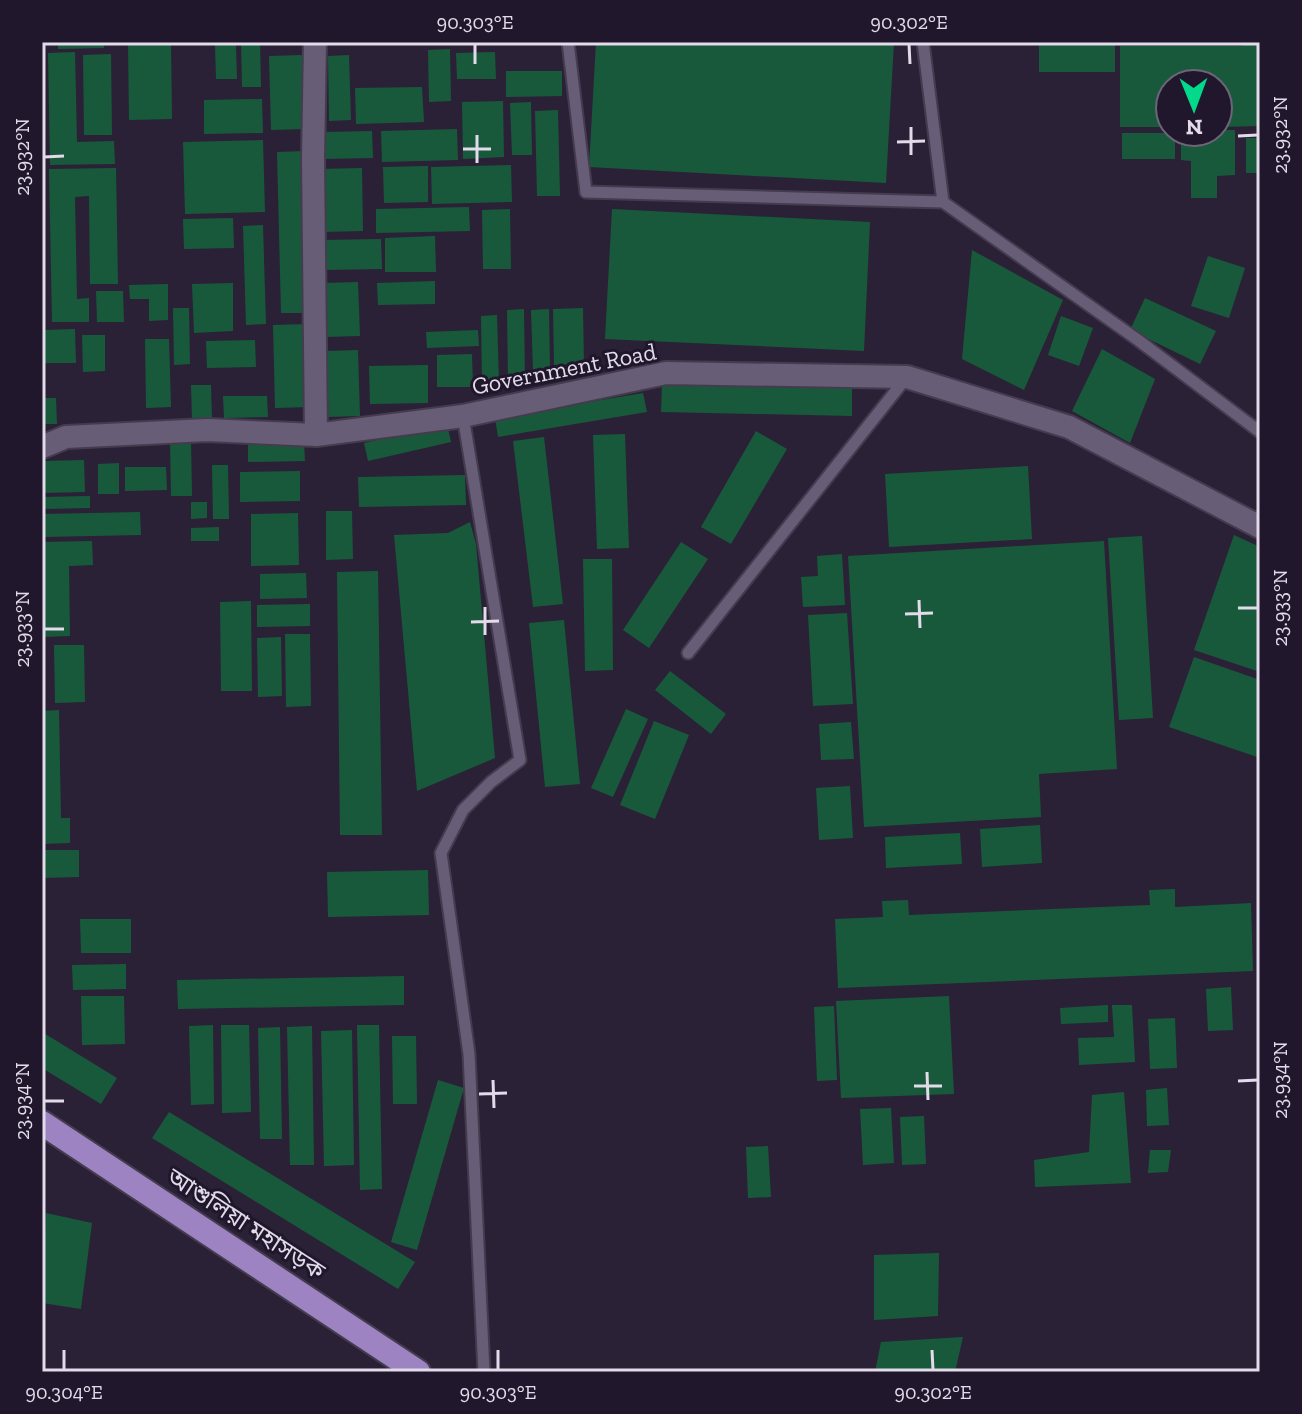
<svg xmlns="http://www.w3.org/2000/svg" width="1302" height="1414" font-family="'Zilla Slab','Noto Sans Bengali',serif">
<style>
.building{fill:#19593b}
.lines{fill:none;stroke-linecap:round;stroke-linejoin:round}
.lane-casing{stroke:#443c4e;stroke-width:15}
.street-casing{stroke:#443c4e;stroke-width:26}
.highway-casing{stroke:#443c4e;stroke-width:28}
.lane{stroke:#675d77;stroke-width:11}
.street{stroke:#675d77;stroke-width:22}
.highway{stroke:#9e83c3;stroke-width:24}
.ticks{fill:none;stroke:#e1dbea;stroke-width:3}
.labels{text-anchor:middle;stroke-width:6;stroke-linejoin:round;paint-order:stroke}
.street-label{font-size:24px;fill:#e1dbea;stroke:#20172c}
.neatline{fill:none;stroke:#e1dbea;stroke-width:3}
.ticks-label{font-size:20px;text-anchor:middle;fill:#e1dbea}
</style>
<rect width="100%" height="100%" fill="#2a2137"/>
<!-- building -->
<path class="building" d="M58 42H104V48L58 49Z
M171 42 172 119 129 120 128 43Z
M241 42H260L261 87H242Z
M596 42H894L886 183 589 167Z
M1039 42H1115V72H1039Z
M1243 42H1260V126L1218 127V84H1170V127H1120V46H1243Z
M215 45H236L237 79H216Z
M450 49 451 101 429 102 428 50Z
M75 52 77 142 114 141 115 164 50 165 48 53Z
M495 52 496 79H457L456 53Z
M111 54 112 135H84L83 55Z
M302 55 304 129 271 130 269 56Z
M349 55 351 120 329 121 328 56Z
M506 71H562V96L506 97Z
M422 87 424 122 356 124 355 88Z
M262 99 263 133 204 134V100Z
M503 101 504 157 463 159 462 102Z
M531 102 532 155H512L510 103Z
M558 110 560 196H537L535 111Z
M457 129 458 160 382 162 381 131Z
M1218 130H1235V175L1217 176V198H1191V161L1181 160V132H1218Z
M372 131 373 158 323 159 322 132Z
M1122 133H1175V159H1122Z
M1246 138H1260V173H1246Z
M263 140 265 212 185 214 183 142Z
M305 151 309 313H281L277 152Z
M511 165 512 202 432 204 431 167Z
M428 166V202L384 203 383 167Z
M116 168 118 284H90L89 196 75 197 77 299 89 298V322H52L49 169Z
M362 168 363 231 321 232 320 169Z
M469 207 470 231 376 233V209Z
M510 209 511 269H483L482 210Z
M612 209 870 222 864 351 605 339Z
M233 218 234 248 184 249 183 219Z
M263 225 266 324 246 325 243 226Z
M435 236 436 272H385V238Z
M381 239 382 269 324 270 323 240Z
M972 250 1063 300 1024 390 962 359Z
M1208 256 1245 268 1229 318 1191 306Z
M435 281V304L378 305 377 283Z
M358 282 360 336 324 337 323 283Z
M233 283V331L194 333 192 284Z
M168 284V320L149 321V299H130L129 285Z
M96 291H123L124 322H97Z
M1145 298 1216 331 1200 364 1130 330Z
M173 308H189L190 364 174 365Z
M583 308 584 364 554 365 553 309Z
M524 309 525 380H508L507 310Z
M549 309 550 370 533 371 531 310Z
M497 315 499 384 482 385 481 316Z
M1061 316 1093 328 1079 366 1048 355Z
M308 324 309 407 275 408 273 325Z
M75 329 76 363H44L43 330Z
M478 330 479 346 427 348 426 332Z
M82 335H105V371L83 372Z
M145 339H169L171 407 146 408Z
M255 340 256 367 207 368 206 341Z
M1102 349 1155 379 1130 443 1072 411Z
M358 350 360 416 327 417 325 351Z
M472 354 473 387H437V355Z
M428 365V403L370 404 369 366Z
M662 383 852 387V416L661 412Z
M191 385H211L212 420H192Z
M643 393 647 412 498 437 495 418Z
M223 396H267L268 417 224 418Z
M44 398H56L57 424H44Z
M447 424 451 442 368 461 364 443Z
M756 431 787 449 731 544 701 527Z
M625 434 629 548 597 549 593 435Z
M544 437 563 604 533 607 513 441Z
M191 439 192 496H171L170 440Z
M304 443 305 461 248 462V444Z
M84 460 85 492 42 493V461Z
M119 463V494H98V464Z
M212 465H228L229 519H213Z
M1028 466 1032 539 889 547 885 474Z
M125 467H166L167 490 125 491Z
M300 471V501L240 502V472Z
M465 475 466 505 359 507 358 477Z
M90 496V508L42 509V497Z
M191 502H207V518L191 519Z
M326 511H352L353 559 326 560Z
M140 512 141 535 42 537V514Z
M298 513 299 565 251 566V514Z
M470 522 476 544 495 758 417 791 394 535 448 533Z
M219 527V541H191V528Z
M1234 535 1260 547V672L1194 650Z
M1142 536 1153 718 1119 720 1108 538Z
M92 541 93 565 69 566 70 636 42 637V542Z
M1104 541 1117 769 1039 774 1041 817 864 827 848 556Z
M681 542 708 559 649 648 623 630Z
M842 554 845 605 803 607 801 577 818 576 817 556Z
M583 559H612L613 670 585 671Z
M378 571 382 835H340L337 572Z
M306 573 307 598 260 599V574Z
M251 601 252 691H221L220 602Z
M310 604V626L257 627V605Z
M847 613 853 704 813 706 808 615Z
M564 620 580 784 545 787 529 623Z
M285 634H310L311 706 286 707Z
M281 637 282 696 258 697 257 638Z
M54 645H84L85 702 55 703Z
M1194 657 1260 680V758L1169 727Z
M670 671 726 714 711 734 655 690Z
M626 709 648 719 613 797 591 788Z
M59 710 61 818H70V843L42 844V711Z
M654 721 689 735 655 819 620 805Z
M851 722 854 759 821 760 819 724Z
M850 786 853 838 819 840 816 788Z
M1040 825 1042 863 982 867 980 829Z
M960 833 962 864 886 868 885 837Z
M42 850H79V877L42 878Z
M428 870 429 915 328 917 327 872Z
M1175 889V907L1251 903 1253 971 838 988 835 919 883 917 882 901 908 900 909 915 1150 905 1149 890Z
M80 919H131V953H81Z
M126 964V989L73 990 72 965Z
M404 976V1005L178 1009 177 980Z
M1231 987 1233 1030 1208 1031 1206 989Z
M81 996H124L125 1044 82 1045Z
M949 996 954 1094 841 1098 836 1001Z
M1108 1005V1022L1061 1024 1060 1008Z
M1112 1005H1132L1135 1062 1079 1065 1078 1038 1114 1037Z
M834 1006 837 1080 817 1081 814 1007Z
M1175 1018 1177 1068 1150 1069 1148 1019Z
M213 1025 214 1104 191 1105 189 1026Z
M221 1025H249L251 1112 222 1113Z
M357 1025H379L382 1189 360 1190Z
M312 1026 314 1165H290L287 1027Z
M280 1027 282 1139H260L258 1028Z
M352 1030 354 1165 324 1166 321 1031Z
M42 1032 117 1078 101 1104 42 1068Z
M392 1036H416L417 1104H393Z
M438 1080 464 1088 417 1250 391 1242Z
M1167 1088 1169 1125 1147 1126 1146 1090Z
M1124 1092 1131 1183 1035 1187 1034 1160 1089 1152 1092 1095Z
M891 1108 894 1163 863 1165 860 1109Z
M169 1112 415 1262 398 1289 152 1138Z
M924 1116 926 1164 902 1165 900 1117Z
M768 1146 771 1197 748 1198 746 1147Z
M1150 1150H1171L1168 1172 1148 1173Z
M46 1213 92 1223 81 1309 42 1303Z
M939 1253 938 1316 874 1320V1255Z
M963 1337 955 1372H875L881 1342Z"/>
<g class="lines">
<defs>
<path id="lane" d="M568 42 586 192 943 202 1138 340 1260 432
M923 42 943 202
M463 416 520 760 491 782 463 810 441 853 469 1054 484 1372
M688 653 906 378"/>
<path id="street" d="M315 42 313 159 316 435
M42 447 66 437 207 430 316 435 463 416 666 373 907 377 1069 427 1260 527"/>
<path id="highway" d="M42 1123 418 1372"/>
</defs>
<!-- lane casing -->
<use href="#lane" class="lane-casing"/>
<!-- street casing -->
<use href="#street" class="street-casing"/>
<!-- highway casing -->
<use href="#highway" class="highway-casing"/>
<!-- lane -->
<use href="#lane" class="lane"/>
<!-- street -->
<use href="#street" class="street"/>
<!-- highway -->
<use href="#highway" class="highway"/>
</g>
<!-- ticks -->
<path class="ticks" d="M475 44V64M909 44 910 64M911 127V155M477 135V163M1238 136 1258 135M897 142 925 141M463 149H491M44 157 64 156M919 600 920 628M485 607V635M1238 608H1258M905 614 933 613M471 622 499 621M44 629H64M927 1072 928 1100M493 1080 494 1108M1238 1081 1258 1080M914 1086H942M479 1094 507 1093M44 1101H64M64 1350V1370M498 1350V1370M932 1350 933 1370"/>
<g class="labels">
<!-- street labels -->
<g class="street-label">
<text transform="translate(564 369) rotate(-11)" y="8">Government Road</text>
<text transform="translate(246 1224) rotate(33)" y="8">আশুলিয়া মহাসড়ক</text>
</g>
</g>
<!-- border -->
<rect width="1302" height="1414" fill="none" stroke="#20172c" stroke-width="88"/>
<!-- north arrow -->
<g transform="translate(1194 108) rotate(179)"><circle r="38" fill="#20172c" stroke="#6d6578" stroke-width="2"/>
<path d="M0-6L14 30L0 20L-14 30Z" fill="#02d98b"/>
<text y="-12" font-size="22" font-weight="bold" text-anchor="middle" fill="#e1dbea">N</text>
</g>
<rect x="44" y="44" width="1214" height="1326" class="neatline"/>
<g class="ticks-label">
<text x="475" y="29">90.303°E</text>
<text x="909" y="29">90.302°E</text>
<text transform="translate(1280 135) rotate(-90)" y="7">23.932°N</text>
<text transform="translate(22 157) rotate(-90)" y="7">23.932°N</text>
<text transform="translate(1280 608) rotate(-90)" y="7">23.933°N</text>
<text transform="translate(22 629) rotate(-90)" y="7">23.933°N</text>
<text transform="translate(1280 1080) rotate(-90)" y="7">23.934°N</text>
<text transform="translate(22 1101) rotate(-90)" y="7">23.934°N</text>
<text x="64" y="1399">90.304°E</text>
<text x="498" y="1399">90.303°E</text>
<text x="933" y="1399">90.302°E</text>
</g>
</svg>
